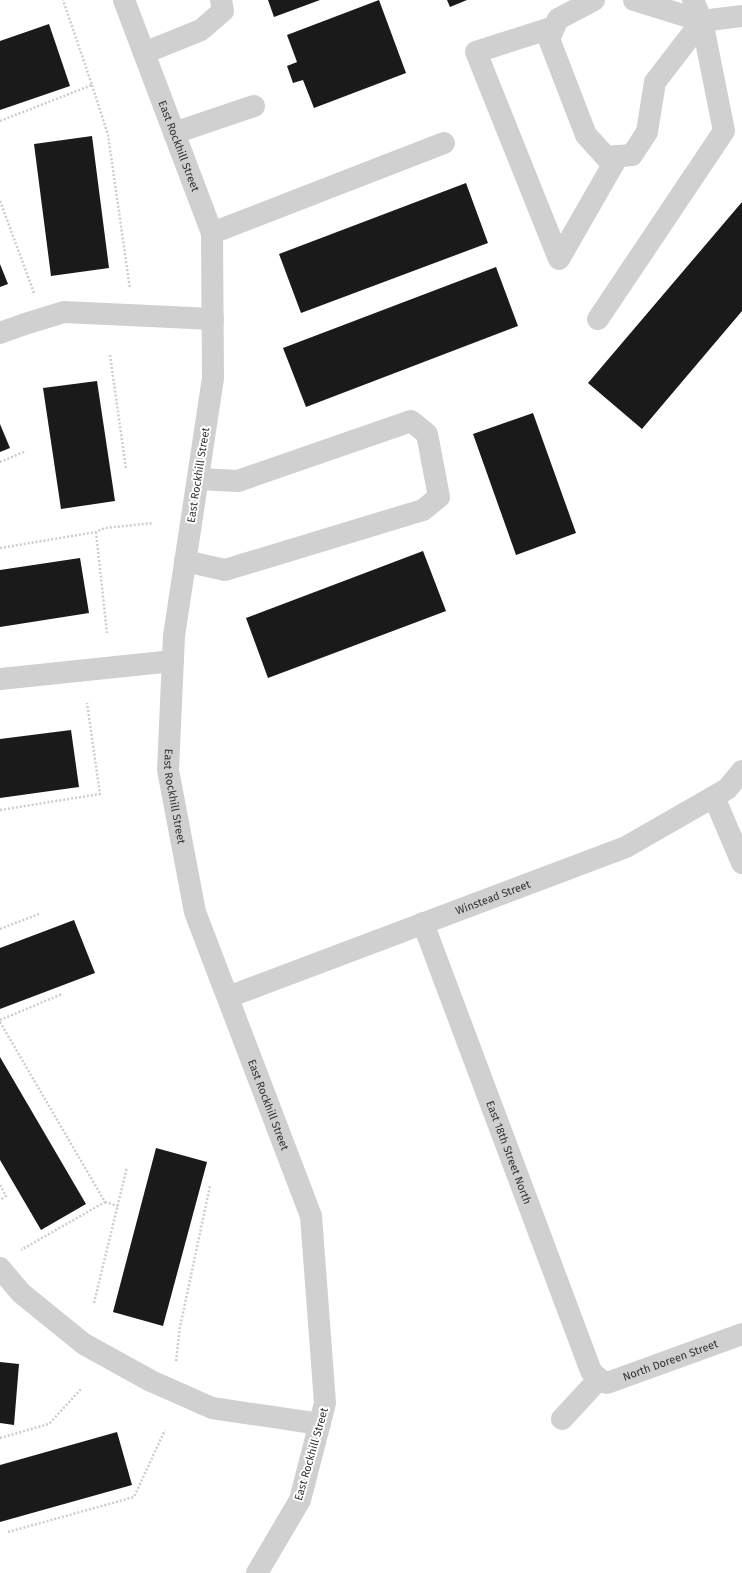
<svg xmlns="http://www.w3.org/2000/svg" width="742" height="1573" font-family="'Fira Sans',sans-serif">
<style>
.building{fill:#1a1a1a}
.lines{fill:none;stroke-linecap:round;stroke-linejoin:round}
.path{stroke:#cdcdcd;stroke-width:2.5;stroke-dasharray:2 2;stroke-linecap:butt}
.minor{stroke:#d0d0d0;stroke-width:22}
.labels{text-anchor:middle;stroke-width:4;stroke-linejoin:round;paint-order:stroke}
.street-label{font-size:11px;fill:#333;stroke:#fff}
</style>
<rect width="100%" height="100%" fill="#fff"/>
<!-- building -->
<path class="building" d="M268 0H320L274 17Z
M379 0 406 73 314 108 303 80 293 83 287 66 297 62 287 35Z
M447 0H467L450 7Z
M49 24 70 86 0 110V41Z
M92 136 109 268 51 276 34 144Z
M466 183 488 243 301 313 279 254Z
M742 202V311L642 429 588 383Z
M0 264 8 284 0 287Z
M496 267 518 326 306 407 283 348Z
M97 381 115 501 61 509 43 388Z
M533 413 576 533 516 555 473 434Z
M0 424 10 448 0 452Z
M423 551 446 611 268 678 246 618Z
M80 558 89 613 0 627V570Z
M71 730 79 787 0 798V739Z
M74 920 95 973 0 1009V948Z
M0 1057 86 1204 41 1230 0 1160Z
M156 1148 207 1162 163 1326 113 1312Z
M0 1362 19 1364 14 1425 0 1423Z
M117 1432 132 1485 0 1522V1465Z"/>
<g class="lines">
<!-- path -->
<path class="path" d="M92 85 108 135 130 289
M0 121 92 85 63 0
M0 201 34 293
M110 355 126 469
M0 462 26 451
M96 532 107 633
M0 548 96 532 105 528 153 523
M0 810 100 794 87 703
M0 929 39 914
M0 1020 62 994
M0 1022 105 1202 21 1250
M0 1185 6 1196 0 1200
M105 1202 118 1206
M94 1303 127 1167
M176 1361 180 1327 210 1186
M0 1438 49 1424 81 1389
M8 1532 134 1497 165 1430"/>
<!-- minor -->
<g class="minor">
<path id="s1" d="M124 0 212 233 213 378 174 636 168 770 195 912 311 1216 325 1403 300 1500 257 1573"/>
<path d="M594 0 558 19 549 39 586 135 606 157 632 155 647 132 655 82 702 21"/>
<path d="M634 0 702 21 742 16"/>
<path d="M554 27 476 52 559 259 618 156"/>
<path d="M144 53 201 30 223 11 221 0"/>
<path d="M174 133 254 106"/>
<path d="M212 233 444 143"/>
<path d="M598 319 724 131 702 21 693 0"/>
<path d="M0 333 25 324 64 312 213 319"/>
<path d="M185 561 225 570 423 510 439 497 427 434 411 421 238 481 198 479"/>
<path d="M0 679 173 661"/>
<path d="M714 797 742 863"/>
<path id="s2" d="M423 923 591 1371 599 1379 607 1383 742 1334"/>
<path id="s3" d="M228 997 626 847 727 789 742 771"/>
<path d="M0 1268 21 1293 84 1344 151 1381 212 1408 320 1424"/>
<path d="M562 1419 599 1379"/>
</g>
</g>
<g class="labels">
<!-- street labels -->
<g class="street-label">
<text dy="4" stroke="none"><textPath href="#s1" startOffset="156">East Rockhill Street</textPath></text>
<text transform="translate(198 475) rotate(-81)" y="4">East Rockhill Street</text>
<text dy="4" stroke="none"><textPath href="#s1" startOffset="816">East Rockhill Street</textPath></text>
<text dy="4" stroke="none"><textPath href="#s3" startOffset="283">Winstead Street</textPath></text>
<text dy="4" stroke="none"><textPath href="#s1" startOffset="1140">East Rockhill Street</textPath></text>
<text dy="4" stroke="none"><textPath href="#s2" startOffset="245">East 18th Street North</textPath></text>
<text dy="4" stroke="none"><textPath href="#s2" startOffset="566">North Doreen Street</textPath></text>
<text transform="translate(311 1454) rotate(-74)" y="4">East Rockhill Street</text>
</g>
</g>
</svg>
